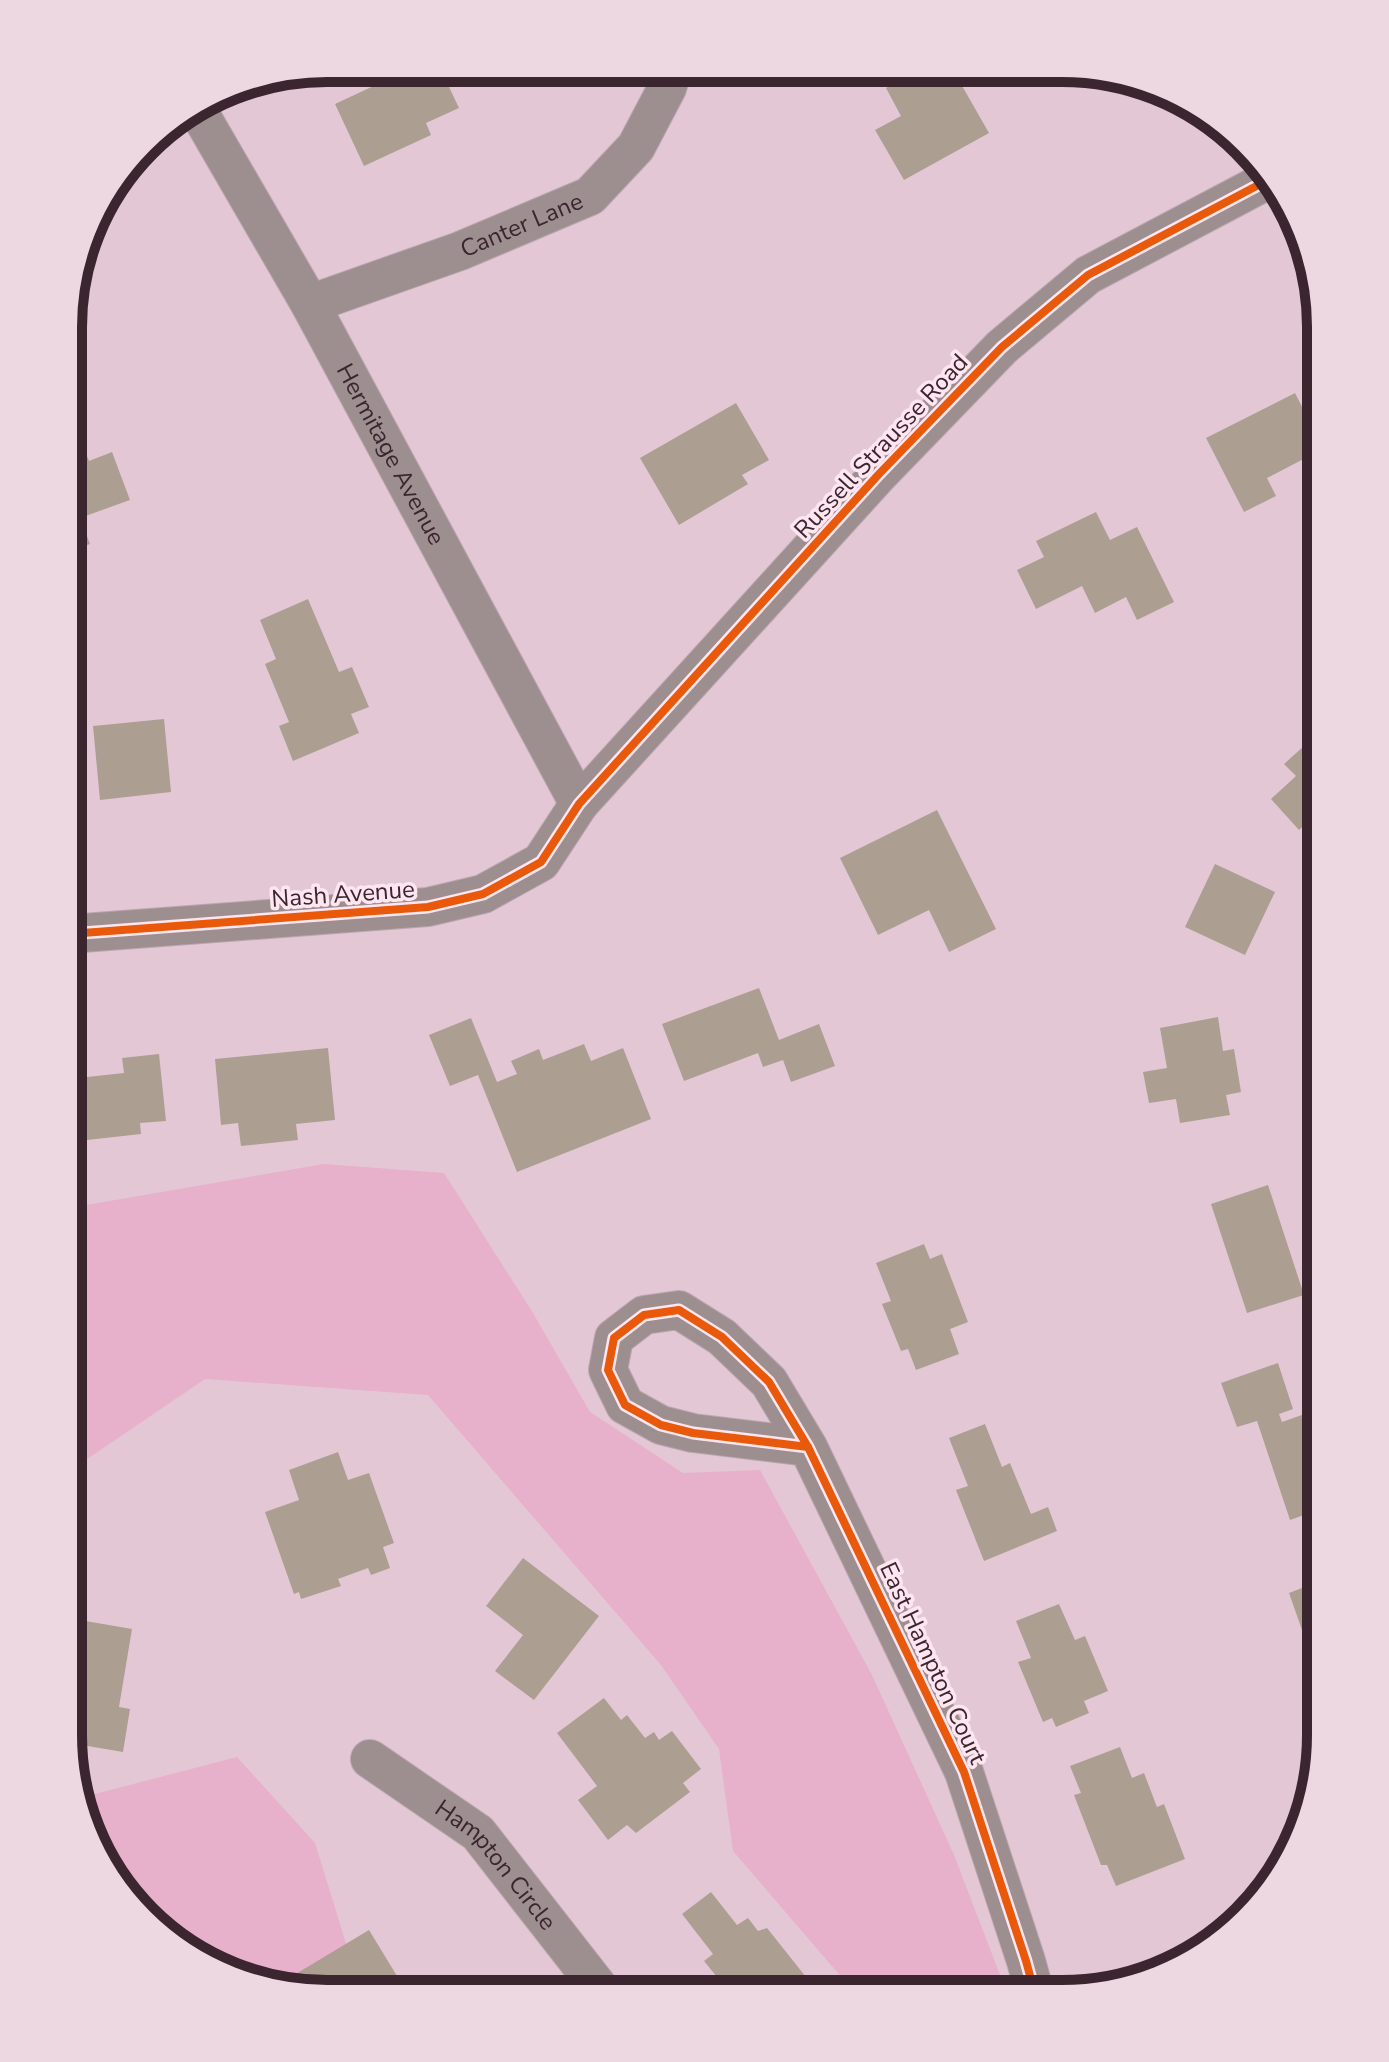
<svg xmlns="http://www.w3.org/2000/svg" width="1389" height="2062" font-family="'Nunito Sans',sans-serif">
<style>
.green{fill:#e7b0cb}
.building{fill:#ac9f92}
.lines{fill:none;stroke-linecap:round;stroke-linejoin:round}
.minor-casing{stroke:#bca6b1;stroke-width:40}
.minor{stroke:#9d8f8f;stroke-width:38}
.cycleway-casing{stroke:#fde6f0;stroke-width:13}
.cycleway{stroke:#e8590c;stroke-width:8}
.labels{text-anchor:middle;stroke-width:7;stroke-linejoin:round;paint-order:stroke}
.street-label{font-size:24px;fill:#3b2630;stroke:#fde6f0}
.rim{fill:none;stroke:#3b2630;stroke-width:10}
</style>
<rect width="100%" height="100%" fill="#e4c7d5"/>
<!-- green -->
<path class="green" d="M324 1164 444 1173 533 1313 590 1412 683 1473 760 1470 872 1675 954 1855 1000 1975 1004 1994 855 1993 733 1851 719 1749 661 1665 428 1395 205 1379 68 1472 69 1208Z
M237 1757 315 1843 361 1992H294L170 1941 88 1835 79 1788 95 1794Z"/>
<!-- building -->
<path class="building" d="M412 68H440L459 108 426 123 431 135 364 166 335 104Z
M918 70H953L989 133 904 180 875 130 901 116 886 88Z
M70 379 79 398 70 402Z
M1295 393 1321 444V450L1267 478 1276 496 1244 512 1206 438Z
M736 403 769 460 742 475 748 484 679 525 640 458Z
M76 429 89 461 112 452 130 500 80 518 90 544 70 551V432Z
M1096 512 1110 540 1137 527 1174 602 1137 620 1126 597 1095 613 1082 586 1036 609 1017 570 1044 557 1036 541Z
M308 599 339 672 352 667 369 707 351 714 359 733 293 761 279 726 289 722 265 664 276 659 260 620Z
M164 719 171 792 100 800 93 726Z
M1315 736 1321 741V810L1299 830 1271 799 1296 776 1284 764Z
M937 810 996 929 949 952 929 910 878 935 840 858Z
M1215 864 1275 892 1245 955 1185 927Z
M759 988 779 1040 819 1024 835 1066 791 1082 783 1060 763 1067 758 1053 684 1081 662 1024Z
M1218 1017 1223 1051 1234 1049 1241 1092 1226 1095 1230 1115 1180 1123 1176 1099 1149 1103 1143 1072 1167 1068 1160 1028Z
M471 1018 497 1082 517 1074 511 1061 539 1049 543 1060 584 1044 591 1061 623 1048 651 1119 517 1172 478 1075 450 1086 429 1035Z
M328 1048 335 1120 296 1124 298 1140 241 1146 238 1123 221 1125 215 1059Z
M159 1054 166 1121 140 1123 141 1134 69 1142V1079L124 1073 122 1058Z
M1268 1185 1304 1295 1247 1313 1211 1204Z
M924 1244 930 1259 942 1254 968 1322 950 1329 959 1354 916 1370 908 1349 901 1351 882 1304 891 1301 876 1263Z
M1278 1363 1293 1409 1279 1414 1282 1422 1316 1410 1321 1422V1509L1290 1520 1257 1421 1237 1427 1221 1383Z
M985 1424 1002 1467 1010 1463 1031 1514 1048 1507 1057 1531 984 1561 956 1490 968 1486 949 1438Z
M338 1452 348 1480 369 1473 394 1543 383 1547 390 1568 371 1575 368 1568 338 1579 341 1586 301 1599 299 1592 294 1594 265 1512 299 1500 289 1470Z
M523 1558 599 1616 534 1700 495 1671 523 1635 486 1606Z
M1320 1581V1655L1316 1644 1308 1647 1289 1593Z
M1059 1604 1075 1640 1085 1636 1108 1691 1084 1701 1089 1713 1056 1727 1052 1718 1043 1722 1018 1662 1031 1658 1016 1621Z
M68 1618 132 1629 119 1707 130 1709 123 1752 70 1743 68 1735Z
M604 1698 621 1720 627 1715 645 1738 654 1732 659 1740 672 1731 701 1769 683 1783 690 1792 636 1833 627 1825 608 1840 578 1800 597 1786 557 1733Z
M1120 1747 1132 1778 1144 1773 1157 1807 1164 1804 1185 1859 1116 1886 1107 1865H1101L1074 1795 1081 1793 1070 1766Z
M711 1892 737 1925 748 1918 758 1931 767 1928 806 1977 786 1993H730L704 1961 713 1954 682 1914Z
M369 1930 397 1976 377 1988 379 1992H294L286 1989 293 1984 289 1978Z"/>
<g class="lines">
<defs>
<g id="minor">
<path id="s1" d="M197 109 310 304 579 804"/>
<path id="s2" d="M310 304 460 251 590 196 636 147 667 88 673 69"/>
<path d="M69 934 428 907 483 894 541 862 579 804 879 474 1002 347 1088 275 1266 181"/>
<path d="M808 1447 693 1433 661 1425 625 1405 608 1370 614 1338 644 1315 679 1310 722 1337 769 1382 808 1447 964 1772 1026 1961 1035 1994"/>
<path id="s3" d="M370 1759 478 1833 603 1993"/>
</g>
</defs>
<!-- minor casing -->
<use href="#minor" class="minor-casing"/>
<!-- minor -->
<use href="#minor" class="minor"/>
<defs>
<path id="cycleway" d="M69 934 428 907 483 894 541 862 579 804 879 474 1002 347 1088 275 1266 181
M808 1447 693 1433 661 1425 625 1405 608 1370 614 1338 644 1315 679 1310 722 1337 769 1382 808 1447 964 1772 1026 1961 1035 1994"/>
</defs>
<!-- cycleway casing -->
<use href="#cycleway" class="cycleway-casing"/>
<!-- cycleway -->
<use href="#cycleway" class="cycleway"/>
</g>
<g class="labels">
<!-- street labels -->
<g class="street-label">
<text dy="8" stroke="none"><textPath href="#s2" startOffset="226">Canter Lane</textPath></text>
<text transform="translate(881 446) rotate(-47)" y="8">Russell Strausse Road</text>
<text dy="8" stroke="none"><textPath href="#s1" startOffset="396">Hermitage Avenue</textPath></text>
<text transform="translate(343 894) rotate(-4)" y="8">Nash Avenue</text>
<text transform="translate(933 1663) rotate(65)" y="8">East Hampton Court</text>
<text dy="8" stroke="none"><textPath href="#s3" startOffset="166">Hampton Circle</textPath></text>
</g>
</g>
<!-- crop -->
<path d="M0 0H1389V2062H0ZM327 82H1062A245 245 0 0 1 1307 327V1735A245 245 0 0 1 1062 1980H327A245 245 0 0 1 82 1735V327A245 245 0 0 1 327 82Z" fill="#edd7e1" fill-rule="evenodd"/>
<path class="rim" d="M327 82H1062A245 245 0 0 1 1307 327V1735A245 245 0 0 1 1062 1980H327A245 245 0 0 1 82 1735V327A245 245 0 0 1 327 82Z"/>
</svg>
